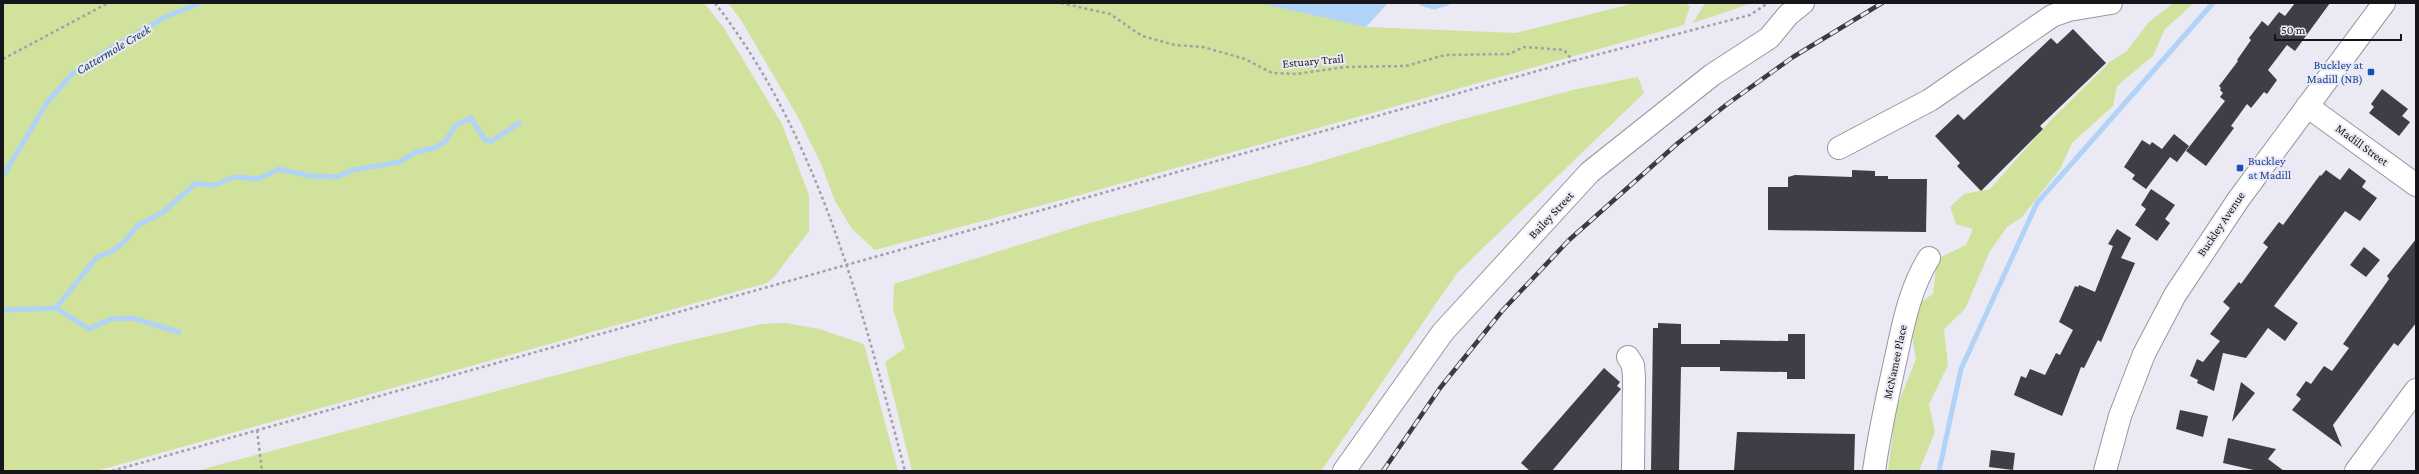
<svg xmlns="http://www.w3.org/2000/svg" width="2419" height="474" font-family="'Crimson Pro',serif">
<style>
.green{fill:#d0e29c}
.water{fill:#b0d3f7}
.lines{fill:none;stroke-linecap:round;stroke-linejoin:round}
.stream{stroke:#b0d3f7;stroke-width:5}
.building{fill:#3f3d45}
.minor-casing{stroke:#98969f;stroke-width:24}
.path{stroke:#a2a1a8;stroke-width:2.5;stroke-dasharray:3 3;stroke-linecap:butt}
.minor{stroke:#fff;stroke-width:22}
.rail-casing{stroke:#3c3b40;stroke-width:4.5}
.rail{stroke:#ebe9f3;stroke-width:3;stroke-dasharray:9;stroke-linecap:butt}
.transit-dot{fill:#1a4fb4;stroke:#ebe9f3;stroke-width:1.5}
.labels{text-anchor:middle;stroke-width:4;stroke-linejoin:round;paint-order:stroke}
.street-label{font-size:12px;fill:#161519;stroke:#ebe9f3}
.transit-label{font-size:12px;fill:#164399;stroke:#ebe9f3;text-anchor:end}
.water-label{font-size:13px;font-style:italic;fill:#133d63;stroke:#ebe9f3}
</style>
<rect width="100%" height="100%" fill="#ebe9f3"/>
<!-- green -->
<path class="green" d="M3 3H704L724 28 782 124 809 195V231L774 277 767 283 96 471H3Z
M728 3H1349L1366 27 1516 33 1635 3H1683L1690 6 1684 25 1076 196 875 250 852 229 835 201 822 166 799 119 741 20Z
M1705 3H1752L1693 23Z
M2173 3H2194L2165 29 2153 56 2117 86 2113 106 2072 143 2060 169 2022 217 2007 227 1990 251 1965 309 1944 329 1948 365 1929 404 1935 432 1919 471H1888L1896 409 1916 359 1911 329 1917 305 1933 294 1937 259 1966 245 1973 229 1956 224 1950 207 1964 194 1990 189 2050 121 2111 61 2127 51 2148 23Z
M1638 77 1644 93 1457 273 1321 471H912L885 362 905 348 893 309 894 284 1086 224 1305 166 1448 123 1573 90Z
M785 323 819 329 864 344 898 471H196L674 344 762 324Z"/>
<!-- water -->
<path class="water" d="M1260 3H1388L1366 27Z"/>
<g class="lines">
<!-- stream -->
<path class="stream" d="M1421 3 1434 7 1447 3
M3 176 46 104 71 75 102 54 165 17 200 3
M56 308 97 257 113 251 125 241 138 225 162 213 195 184 215 185 234 177 258 179 279 169 310 176 337 177 353 170 399 162 416 152 434 148 445 142 455 126 471 118 485 140 492 141 519 123
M3 310 56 308 89 329 111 319 132 318 179 332
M1939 471 1961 369 2037 203 2213 3"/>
</g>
<!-- building -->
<path class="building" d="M2295 3H2330L2295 51 2287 45 2268 70 2277 80 2267 94 2264 92 2251 108 2247 104 2231 126 2234 128 2206 166 2186 151 2225 101 2220 97 2223 93 2220 90 2221 88 2219 86 2238 61 2237 60 2251 40 2249 38 2262 21 2268 26 2279 12 2285 16Z
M2073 29 2106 63 2040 126 2043 129 1981 191 1957 166 1960 163 1935 136 1958 114 1964 120 2051 38 2057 44Z
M2382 89 2408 109 2402 116 2410 122 2399 136 2369 113 2374 107 2371 104Z
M2174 134 2189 146 2177 162 2170 157 2146 189 2132 179 2135 175 2124 167 2142 140 2150 145 2152 142 2162 149Z
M2349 168 2366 181 2362 187 2377 198 2360 221 2345 211 2274 306 2298 323 2285 341 2268 328 2246 358 2223 353 2214 391 2197 383 2198 380 2190 376 2197 359 2203 362 2220 341 2210 334 2230 308 2223 302 2239 282 2241 284 2268 247 2263 243 2279 222 2283 225 2320 175 2321 176 2326 170 2340 180Z
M1852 170 1875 171V176H1888V179H1927L1926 232 1768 230V187H1788V177L1795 175 1852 177Z
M2151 189 2175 205 2165 219 2170 223 2157 241 2135 225 2146 209 2141 205Z
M2117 229 2131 238 2121 258 2135 263 2101 342 2098 340 2084 368 2081 367 2062 416 2014 395 2021 376 2026 378 2030 369 2045 375 2056 353 2060 355 2073 330 2059 322 2075 286 2078 287 2079 285 2095 292 2113 246 2108 244Z
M2416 239V323L2398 346 2394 343 2333 425 2342 447 2292 410 2301 399 2296 395 2306 381 2311 384 2324 366 2332 371 2349 348 2343 344 2389 279 2387 276Z
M2364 247 2380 260 2366 277 2350 265Z
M1658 323 1681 324V344H1720V340L1788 341V334H1805V379H1787V372L1720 371V367H1681L1679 471H1651L1653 328H1658Z
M1604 368 1620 382 1617 386 1621 389 1552 471H1530L1521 463Z
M2241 382 2255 393 2232 422Z
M2180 410 2208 416 2203 437 2176 429Z
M1737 432 1855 434 1854 471H1734Z
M2228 438 2276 449 2268 459 2284 471H2258L2223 463Z
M1991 450 2015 453 2013 470 1989 467Z"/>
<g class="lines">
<defs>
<path id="minor" d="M2307 106 2416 185
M1839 148 1930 100 2052 16 2069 10 2111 3
M1628 357 1633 365 1634 377 1633 471
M1344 471 1443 332 1590 172 1712 75 1769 38 1788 15 1803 3
M1874 471C1879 434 1887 399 1895 362 1903 326 1909 290 1929 258
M2105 471 2120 416 2144 354 2175 295 2238 200 2384 3
M2356 471 2416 390"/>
</defs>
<!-- minor casing -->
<use href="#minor" class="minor-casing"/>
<!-- path -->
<path class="path" d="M715 3C820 138 862 309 905 471
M1061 3 1110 14 1142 36 1175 45 1203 47 1245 59 1272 73 1296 74 1345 67 1406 66 1445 55 1509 54 1524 47 1564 50 1573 61
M3 59 108 3
M257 430 262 471
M112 471 1573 61 1750 15 1768 3"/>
<!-- minor -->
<use href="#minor" class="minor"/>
<defs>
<path id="rail" d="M1383 471 1440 388 1502 311 1569 240 1678 143 1726 105 1793 57 1882 3"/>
</defs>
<!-- rail casing -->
<use href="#rail" class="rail-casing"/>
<!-- rail -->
<use href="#rail" class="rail"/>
</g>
<!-- markers -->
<g class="transit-dot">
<rect x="2367" y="68" width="8" height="8" rx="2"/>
<rect x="2236" y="164" width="8" height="8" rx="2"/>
</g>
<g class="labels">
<!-- street labels -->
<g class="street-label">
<text transform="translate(1313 61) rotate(-5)" y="4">Estuary Trail</text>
<text transform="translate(2362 145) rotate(36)" y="4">Madill Street</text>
<text transform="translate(1551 215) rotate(-47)" y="4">Bailey Street</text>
<text transform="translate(2221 224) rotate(-56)" y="4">Buckley Avenue</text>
<text transform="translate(1895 362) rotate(-78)" y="4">McNamee Place</text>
</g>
<!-- transit labels -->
<g class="transit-label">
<text x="2363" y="69">Buckley at<tspan x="2363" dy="14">Madill (NB)</tspan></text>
<text x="2248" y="165" text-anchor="start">Buckley<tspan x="2248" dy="14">at Madill</tspan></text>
</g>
<!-- water labels -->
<g class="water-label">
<text transform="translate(113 49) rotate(-31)" y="5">Cattermole Creek</text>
</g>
</g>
<!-- border -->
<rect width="2419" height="474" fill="none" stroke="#161519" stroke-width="8"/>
<!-- scale -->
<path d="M2275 34v6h126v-6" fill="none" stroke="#161519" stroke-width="2"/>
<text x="2281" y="34" font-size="12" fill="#161519" stroke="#ebe9f3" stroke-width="3" paint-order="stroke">50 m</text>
</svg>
